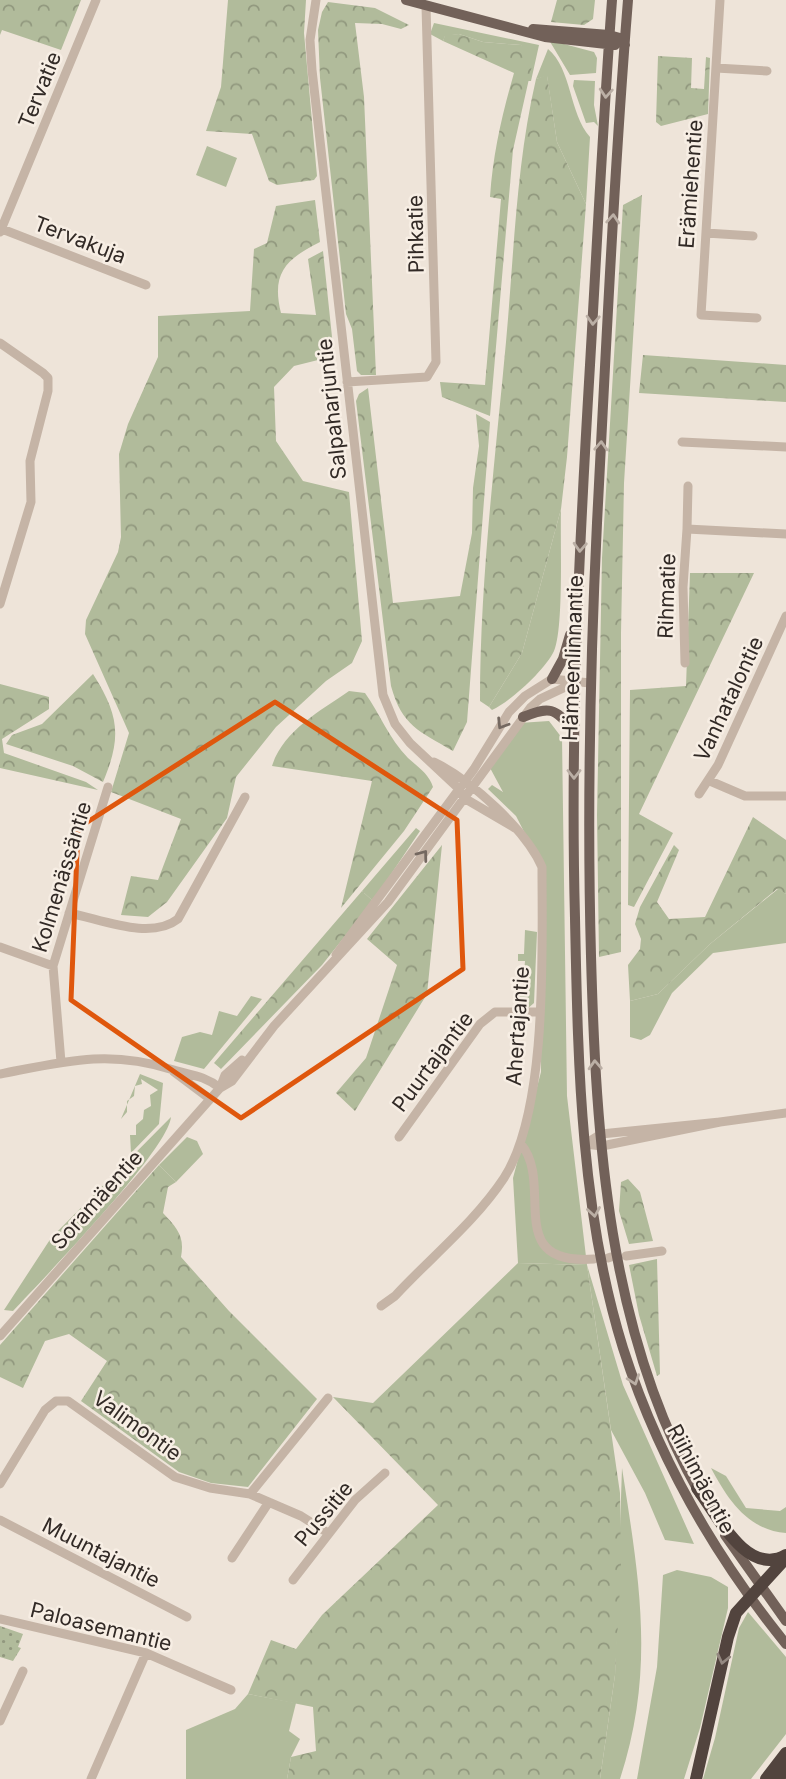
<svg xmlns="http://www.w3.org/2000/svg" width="786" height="1779" font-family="Inter,sans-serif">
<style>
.grass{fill:#b1bb9b}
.forest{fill:url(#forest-crowns)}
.park{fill:url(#park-dots)}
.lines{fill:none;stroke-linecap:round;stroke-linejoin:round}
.minor{stroke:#c5b4a6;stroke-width:9}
.major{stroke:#726159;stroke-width:10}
.highway{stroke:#52443e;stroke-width:12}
.oneway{stroke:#bbafa5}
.oneway2{stroke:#746860}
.oneway3{stroke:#948880}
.marked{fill:none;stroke:#df570d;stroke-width:5;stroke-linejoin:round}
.labels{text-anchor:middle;stroke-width:5;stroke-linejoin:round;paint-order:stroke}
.street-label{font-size:21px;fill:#322a26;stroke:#f7eee4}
</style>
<defs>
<pattern id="forest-crowns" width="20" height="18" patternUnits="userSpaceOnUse" patternTransform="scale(1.75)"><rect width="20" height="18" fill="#b1bb9b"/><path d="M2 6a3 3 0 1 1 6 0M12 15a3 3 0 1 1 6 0" fill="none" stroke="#91987e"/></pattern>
<pattern id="park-dots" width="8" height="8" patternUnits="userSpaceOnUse" patternTransform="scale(1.75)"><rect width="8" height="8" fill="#b1bb9b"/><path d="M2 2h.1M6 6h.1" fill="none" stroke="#91987e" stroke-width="1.8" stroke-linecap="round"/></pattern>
</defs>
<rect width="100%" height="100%" fill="#eee4d9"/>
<!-- grass -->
<path class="grass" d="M434 23 539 45 531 81H528L521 45 483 42 459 34 445 36 443 41 430 34Z
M549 40 594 52 597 58 596 73 570 75Z
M548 49C572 69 569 113 590 137L586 204 557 142 547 76 536 79Z
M574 80 595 81 594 105 598 126 594 122 586 123 573 86Z
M207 146 237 158 226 187 196 175Z
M561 509C560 539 564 628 554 651 545 670 510 702 492 710L489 707 522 653Z
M549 721 562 738 567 1096 587 1265 623 1385 694 1544 665 1540 645 1493 611 1430 587 1265 518 1263 513 1178 541 1072 542 867 516 816 488 789 492 785 503 792 489 766 519 723Z
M416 828 420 831 373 901 362 891Z
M778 889 786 894V943L713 953 672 993 650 1035 641 1040 630 1037V1001L658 994 710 944Z
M525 930 537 932 534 1003 527 1009 519 1010 514 1002 523 986 525 961H518V954H524Z
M251 996 262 999 204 1069 174 1061 182 1037 200 1032 212 1035 219 1011 237 1016Z
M140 1074 163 1083 159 1124 131 1153 130 1135H136V1125L143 1119 144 1110 151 1106 150 1095 158 1090 141 1079 142 1084 135 1086 134 1096 127 1101V1112L121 1119Z
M171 1117C168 1150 45 1277 13 1311L4 1310 51 1238Z
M187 1137 197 1141 203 1154 176 1182 159 1165Z
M622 1468C639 1579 656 1668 620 1779H600L615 1675Z
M711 1468 726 1476 746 1508 780 1511 786 1507V1533C748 1530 728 1500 711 1468Z
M677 1570 711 1577 728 1587V1608L700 1728 684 1779H637L657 1667 663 1575Z
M748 1612 786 1657V1734L751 1779H703L715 1738 739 1628Z
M248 1694 296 1703 289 1731 300 1739 291 1757 287 1779H186V1730L235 1709Z"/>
<!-- forest -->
<path class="forest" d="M0 0H81L61 50 2 30 0 35Z
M228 0H306L304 33 317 176 314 180 277 185 269 181 252 134 206 131 221 87Z
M557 0H595L593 19 584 25 551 22Z
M328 2 375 8 409 25 401 29 382 24 355 23 364 97 376 375H361L357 371 352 329 346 314 320 78 318 30 322 12Z
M459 34 483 42 521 45 533 61 513 150 490 416 442 397 440 382 485 385 501 199 490 197C493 153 502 115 514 73L443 41 445 35Z
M658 56 692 58 691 88 704 89 706 57 710 58 708 114 661 126 656 122Z
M547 75 557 142 586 204 567 457 561 509 522 653 489 707 480 701C480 581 495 461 506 342 514 254 516 165 536 79Z
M642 195 624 483 621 633V952L599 957 597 815 602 558 623 205Z
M315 200 320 242C286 259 271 273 281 313L316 315 308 259 323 251 334 356 294 366 274 387 276 441 303 481 349 492 362 641 352 663 326 681 276 727 236 777 227 818 167 902 148 917 121 915 131 876 158 880 181 819 111 792 129 733 85 634 86 620 118 552 121 537 119 454 128 424 158 357V316L250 311 254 249 267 243 276 206Z
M643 355 786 365V402L639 393Z
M368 388 393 603 460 596 472 533 473 488 479 446 476 414 490 422 467 722 453 751C419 731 402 726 391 686L356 401 359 394Z
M690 573H754L639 814 673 833 634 907 628 905 630 690 686 686Z
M93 674C119 715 122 737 103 782L73 766 6 744 12 735 42 724Z
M0 684 49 697V709L2 739 4 753 86 782 98 790 0 768Z
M349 691 365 693C380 714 389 739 408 758 418 767 429 774 433 787L404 831 341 908 372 781 272 766C283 731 320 711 349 691Z
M753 817 786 840V894L777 889 710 944 658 994 630 1001 628 965 640 949 641 939 635 924 640 907 674 845 679 850 657 902 669 919 705 917Z
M442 845 427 994 355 1111 336 1093 366 1058 397 965 367 939Z
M362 891 373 901 322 965 221 1069 214 1063Z
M159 1165 176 1182 168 1187 163 1213C177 1228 185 1236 181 1257L229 1311 317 1399 248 1487 211 1483 179 1472 81 1401 107 1361 69 1334 45 1341 23 1388 0 1377V1345Z
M628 1179 640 1192 653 1241 629 1244 619 1211 621 1182Z
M657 1259 660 1374 657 1376 639 1315 629 1265Z
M518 1263 587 1265 620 1493 621 1570 615 1675 600 1779H287L291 1757 316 1751 313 1707 248 1694 271 1640 296 1649 322 1615 438 1505 333 1397 373 1403Z"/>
<!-- park -->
<path class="park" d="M0 1626 23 1634 18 1647 21 1648 13 1661 0 1657Z"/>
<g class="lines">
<!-- minor -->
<path class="minor" d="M316 0 310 40 312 70 383 695 395 724 410 743 457 787 464 798 515 828
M720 0 701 315 757 318
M716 68 767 71
M2 229 146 285
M0 232 96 0
M706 233 753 236
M0 343 43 373 48 378V391L30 461 31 502 0 604
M347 382 427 377 436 362 426 6
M682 442 786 447
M688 486 687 529 786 534
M685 663 683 587 687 529
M710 781 745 796H786
M699 794 718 765 786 616
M69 913C101 919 150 941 178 919L245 797
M0 947 53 966
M336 955 474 769 509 712 525 696 552 679 590 683
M61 1062 53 966 108 787
M174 1072 210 1099
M0 1074C62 1062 108 1049 170 1069 189 1075 204 1075 220 1088
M220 1088 225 1075 242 1060
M720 1122 602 1146 585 1144 601 1134Z
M720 1122 786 1113
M399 1137 480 1024 495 1012H539
M521 1144C555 1185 502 1266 594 1259
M626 1256 662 1251
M608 1258 611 1257
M381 1306 395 1296C430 1258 475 1222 504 1178 548 1110 542 949 542 867 526 830 471 780 434 762
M0 1336 220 1088 232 1081 274 1026 388 902 531 707 540 699 574 683
M0 1484 45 1410 56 1401H68L175 1477 210 1488 250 1494 301 1516 328 1533
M250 1494 328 1398
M0 1520 187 1617
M232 1558 269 1502
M293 1580 355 1500 385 1473
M0 1619 146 1653 231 1690
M0 1721 23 1671
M91 1779 146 1653"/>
<!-- major -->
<path class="major" d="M406 0 545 37 615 45
M612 0C603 122 597 244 590 365 579 550 570 733 575 918 578 1062 580 1210 623 1348 658 1458 714 1555 786 1644
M628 0C614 174 606 349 597 523 590 668 587 812 591 956 596 1139 608 1333 700 1494
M533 29 609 35 620 38 625 45
M552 679 563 659 570 635
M523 717C550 706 554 708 573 729
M725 1535 786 1621"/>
<!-- highway -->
<path class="highway" d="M697 1488C716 1513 747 1578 786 1555
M696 1779 728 1637 736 1613 786 1558
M766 1779 786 1753
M778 1779 786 1769"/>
</g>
<!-- one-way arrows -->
<defs><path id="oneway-chevron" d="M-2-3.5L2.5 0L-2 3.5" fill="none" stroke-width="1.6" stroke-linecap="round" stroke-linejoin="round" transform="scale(1.75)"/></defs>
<g class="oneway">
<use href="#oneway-chevron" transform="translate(606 93) rotate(94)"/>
<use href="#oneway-chevron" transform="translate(613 219) rotate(-86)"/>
<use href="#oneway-chevron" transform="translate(593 320) rotate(93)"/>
<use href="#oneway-chevron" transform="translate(601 446) rotate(-87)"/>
<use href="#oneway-chevron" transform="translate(580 547) rotate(93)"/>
<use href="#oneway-chevron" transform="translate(574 774) rotate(90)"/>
<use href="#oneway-chevron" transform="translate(595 1065) rotate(-93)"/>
<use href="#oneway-chevron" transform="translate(594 1212) rotate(81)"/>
<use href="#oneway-chevron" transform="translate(634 1380) rotate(71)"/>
</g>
<g class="oneway2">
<use href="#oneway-chevron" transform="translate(502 724) rotate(122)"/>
<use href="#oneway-chevron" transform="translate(423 855) rotate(-53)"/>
</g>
<use class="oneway3" href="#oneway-chevron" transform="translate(723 1659) rotate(103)"/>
<!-- marked area -->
<path class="marked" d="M275 702 457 820 463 969 241 1118 71 1000 78 828Z"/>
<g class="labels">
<!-- street labels -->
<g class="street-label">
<text transform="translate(40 90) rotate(-68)" y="7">Tervatie</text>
<text transform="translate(691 184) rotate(-86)" y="7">Erämiehentie</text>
<text transform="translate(416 234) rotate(-91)" y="7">Pihkatie</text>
<text transform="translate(80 240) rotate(21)" y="7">Tervakuja</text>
<text transform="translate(332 409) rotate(-96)" y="7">Salpaharjuntie</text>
<text transform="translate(667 596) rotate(-88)" y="7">Rihmatie</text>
<text transform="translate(573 658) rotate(-88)" y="7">Hämeenlinnantie</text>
<text transform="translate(729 699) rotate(-65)" y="7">Vanhatalontie</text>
<text transform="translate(62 877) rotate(-73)" y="7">Kolmenässäntie</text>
<text transform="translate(518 1026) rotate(-86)" y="7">Ahertajantie</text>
<text transform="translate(433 1062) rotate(-53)" y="7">Puurtajantie</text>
<text transform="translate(97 1200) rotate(-48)" y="7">Soramäentie</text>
<text transform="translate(137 1426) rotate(36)" y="7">Valimontie</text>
<text transform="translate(701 1479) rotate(62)" y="7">Riihimäentie</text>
<text transform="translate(324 1514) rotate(-50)" y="7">Pussitie</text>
<text transform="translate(101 1553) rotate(27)" y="7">Muuntajantie</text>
<text transform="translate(101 1627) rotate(14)" y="7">Paloasemantie</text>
</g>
</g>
</svg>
